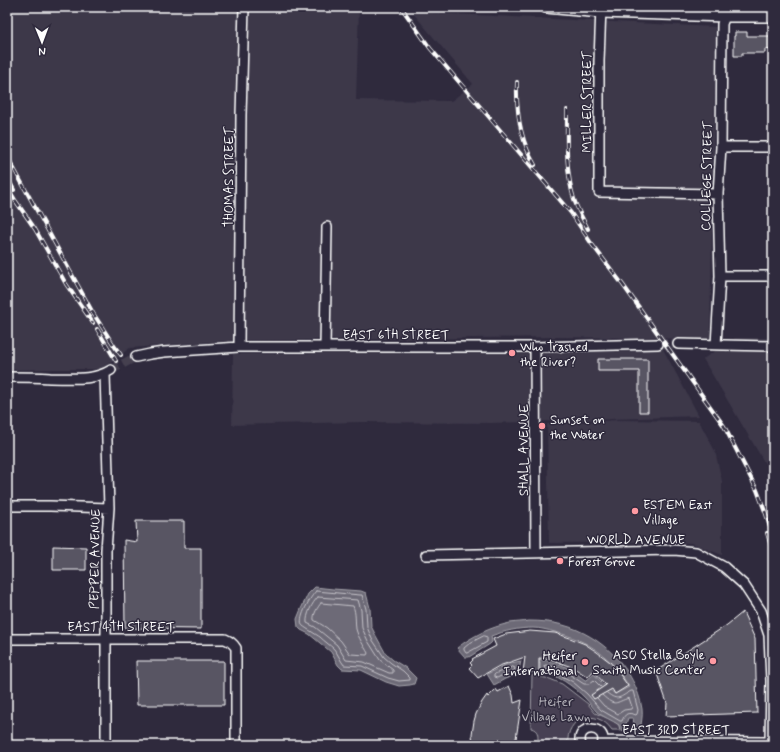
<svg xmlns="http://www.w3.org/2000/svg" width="780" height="752" font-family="Mynerve,sans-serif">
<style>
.built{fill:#3c3749}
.green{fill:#464152;stroke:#a2a0a8}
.water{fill:#6d6a77;stroke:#a7a6ad}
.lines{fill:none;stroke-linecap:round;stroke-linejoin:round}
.shore{stroke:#c5c3c9;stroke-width:1}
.building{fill:#595564;stroke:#fff}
.minor-tunnel{stroke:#443f50;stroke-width:9;stroke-dasharray:9 4.5;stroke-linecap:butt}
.minor-casing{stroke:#fff;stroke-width:12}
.major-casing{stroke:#fff;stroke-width:14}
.minor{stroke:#2f2a3d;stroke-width:9}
.major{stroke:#2f2a3d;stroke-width:11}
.rail-casing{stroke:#fff;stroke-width:4}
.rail{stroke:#2f2a3d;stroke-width:2.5;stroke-dasharray:8;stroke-linecap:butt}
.poi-dot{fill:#ff9aa2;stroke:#2f2a3d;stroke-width:1.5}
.labels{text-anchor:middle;stroke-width:3;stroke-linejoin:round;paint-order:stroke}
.street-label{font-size:13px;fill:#fff;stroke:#2f2a3d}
.poi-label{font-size:13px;fill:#fff;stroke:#2f2a3d;text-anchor:start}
.park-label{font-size:13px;fill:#b5b3ba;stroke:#2f2a3d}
</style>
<rect width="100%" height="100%" fill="#2f2a3d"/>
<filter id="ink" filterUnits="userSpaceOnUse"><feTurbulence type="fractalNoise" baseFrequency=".025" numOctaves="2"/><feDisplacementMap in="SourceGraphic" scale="8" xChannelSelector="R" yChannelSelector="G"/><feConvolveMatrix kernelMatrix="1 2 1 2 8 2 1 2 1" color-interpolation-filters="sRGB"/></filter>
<g filter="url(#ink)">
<!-- built -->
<path class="built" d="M7 7H221L359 9 356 100 451 101 473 84 412 12 716 27 710 339 555 337 227 341 130 348 101 369H55L7 370Z
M735 338H773V477L703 359Z
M663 349 699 416 492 423 362 422 232 425 233 354Z
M619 420 699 421 715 451 722 481V555L691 543 664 542 549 543 547 424Z"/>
<!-- green -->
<path class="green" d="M532 675 550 679 562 684 588 704 595 713 612 720 619 725 620 730H612C596 707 565 717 568 745H521L522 741H538C538 734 538 730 531 728Z"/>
<!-- water -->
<path class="water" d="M315 587 333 589 361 591 366 593 370 608 371 626 376 636 386 654 393 660 406 668 416 678 414 684 410 685 399 686 386 682 361 670 342 669 338 665 331 652 309 634 301 630 298 627 297 619 301 609 308 594Z
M529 621C541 621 552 622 563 625 601 635 636 669 642 709 643 716 641 724 640 730H635L633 718H628L624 730 620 731 619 725C612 720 603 717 597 712 593 708 589 702 585 698 573 686 557 674 540 672V663H536L537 659C558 662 569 667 585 680H587L594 674 602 683 615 694 629 687C612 657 588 640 555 632 548 630 540 628 533 628 518 628 505 631 491 636L492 642 490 644 469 657H465L457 648C472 636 491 627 510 623 517 622 523 622 529 621Z
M521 661 518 674 505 679 494 685 487 674 507 664Z"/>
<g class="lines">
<!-- shore -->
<path class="shore" d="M316 591 360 595H362L366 609 367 627 372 639 384 657 391 663 403 671 410 678V680L399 681 388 678 362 666 344 665C340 660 338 654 334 649 330 645 324 641 320 637 317 635 302 626 302 625 298 618 311 596 316 591Z
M318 597 358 600 361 610 362 628 368 641 380 660 393 670V673H389L364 662 346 660 337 645 315 627 307 623C306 615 312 603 318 597Z
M321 603 353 606C356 613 355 621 356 629 358 637 364 646 368 653L367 655 350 654 341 641 327 628 314 620C313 614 318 607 321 603Z
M484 636 487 637V642L467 653H466L464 650V648L470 643Z
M513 667 515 668 514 671 503 675 497 678 494 677V675L495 674Z
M601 687 594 680 589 684H584C571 676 562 667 545 665L544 666 545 669 556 673 573 682 587 694 601 710 620 721H622C625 713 628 712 636 715L637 714 638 710 633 691H631C620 697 618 702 607 693
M597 698 604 706 618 714 624 710 631 709 632 707 629 698C615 702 616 708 602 695"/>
</g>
<!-- building -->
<path class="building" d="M735 32H747V36H773V50L765 49V53H742V56H734V36H735Z
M598 359H648V412H639V371H598Z
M136 521H184V548H201V629L125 628 124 540 137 542Z
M53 546 86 547V570H53Z
M743 612 755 639 757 713 666 716 667 703 656 671 727 625Z
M530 631 555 633 570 638 585 644 597 652 610 662 621 676 628 686 615 694 612 689 594 699 591 695 606 685 593 671 588 677 574 668 550 659 539 658V673L523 672 525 657 499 666 478 678 469 668 472 665 470 663 473 660 472 659 496 646 493 639 506 634Z
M136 661H224V705H137Z
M509 686 513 695 514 703 522 700 515 745H473L472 734 474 721 476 714 482 702 487 695 488 697 496 689 498 692Z"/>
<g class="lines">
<!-- minor-tunnel -->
<path class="minor-tunnel" d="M658 344H678
M111 370 136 357"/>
<defs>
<path id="minor" d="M601 7 599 61V192L718 194
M721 147H773
M720 276H773
M678 344 773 346
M716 345 720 276 718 194 721 147 722 24 725 16
M239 347 241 115 244 7
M325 347 327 227
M535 347 536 553
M136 357 150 354 164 352 239 347H535L658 344
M105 374 109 508 106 550V745
M7 377C21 377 36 377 50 378 70 378 94 381 111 370
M7 506H50L109 508
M426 555 674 550 696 552 724 567 744 585 761 611 769 635 771 681 770 742
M7 639H225C230 641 233 643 236 648V745
M603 741 773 742
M581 745C574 723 609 724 602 745"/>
<path id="major" d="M546 7 601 12 725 16H773"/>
</defs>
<!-- minor casing -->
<use href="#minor" class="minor-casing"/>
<!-- major casing -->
<use href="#major" class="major-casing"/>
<!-- minor -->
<use href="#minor" class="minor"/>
<!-- major -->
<use href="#major" class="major"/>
<defs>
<path id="rail" d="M401 7 430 48 571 213 591 243 623 285 724 426 757 490 766 514 773 538
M517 82C516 111 520 140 535 165
M567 110C567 139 565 170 574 199 577 209 583 219 588 229
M7 156 93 313 115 347 121 355
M7 177 14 190
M7 186 15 200 35 229 66 284 93 323
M97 329 116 361
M767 533 773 552"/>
</defs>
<!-- rail casing -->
<use href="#rail" class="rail-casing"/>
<!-- rail -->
<use href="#rail" class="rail"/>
</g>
</g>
<!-- markers -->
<g class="poi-dot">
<circle cx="512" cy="353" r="4"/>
<circle cx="542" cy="426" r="4"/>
<circle cx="635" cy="511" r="4"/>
<circle cx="560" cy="561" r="4"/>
<circle cx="713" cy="661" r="4"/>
<circle cx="585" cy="662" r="4"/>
</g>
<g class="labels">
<!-- street labels -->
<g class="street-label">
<text transform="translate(586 102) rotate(-90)" y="5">MILLER STREET</text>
<text transform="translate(706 176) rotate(-89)" y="5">COLLEGE STREET</text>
<text transform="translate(228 177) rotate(-90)" y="5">THOMAS STREET</text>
<text x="396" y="339">EAST 6TH STREET</text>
<text transform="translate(523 450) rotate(-90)" y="5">SHALL AVENUE</text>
<text x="636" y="544">WORLD AVENUE</text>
<text transform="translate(94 559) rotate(-89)" y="5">PEPPER AVENUE</text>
<text x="121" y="631">EAST 4TH STREET</text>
<text x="676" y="734">EAST 3RD STREET</text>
</g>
<!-- poi labels -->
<g class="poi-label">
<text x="520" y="351">Who Trashed<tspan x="520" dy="15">the River?</tspan></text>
<text x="550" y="424">Sunset on<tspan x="550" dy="15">the Water</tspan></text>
<text x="643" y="509">ESTEM East<tspan x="643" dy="15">Village</tspan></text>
<text x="568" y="566">Forest Grove</text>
<text x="705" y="659" text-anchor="end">ASO Stella Boyle<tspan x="705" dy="15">Smith Music Center</tspan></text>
<text x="577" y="660" text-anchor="end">Heifer<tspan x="577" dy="15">International</tspan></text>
</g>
<!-- park labels -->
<g class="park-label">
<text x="556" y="706">Heifer<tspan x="556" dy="15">Village Lawn</tspan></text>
</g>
</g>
<!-- margin -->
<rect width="780" height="752" fill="none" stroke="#2f2a3d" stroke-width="24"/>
<rect x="12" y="12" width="756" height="728" fill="none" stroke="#fff" stroke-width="1.5" filter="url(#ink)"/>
<!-- north arrow -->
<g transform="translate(42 42) rotate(179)" stroke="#2f2a3d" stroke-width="3" paint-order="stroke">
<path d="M0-3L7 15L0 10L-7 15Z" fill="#ffffff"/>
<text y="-6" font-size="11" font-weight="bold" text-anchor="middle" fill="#ffffff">N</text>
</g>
</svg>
